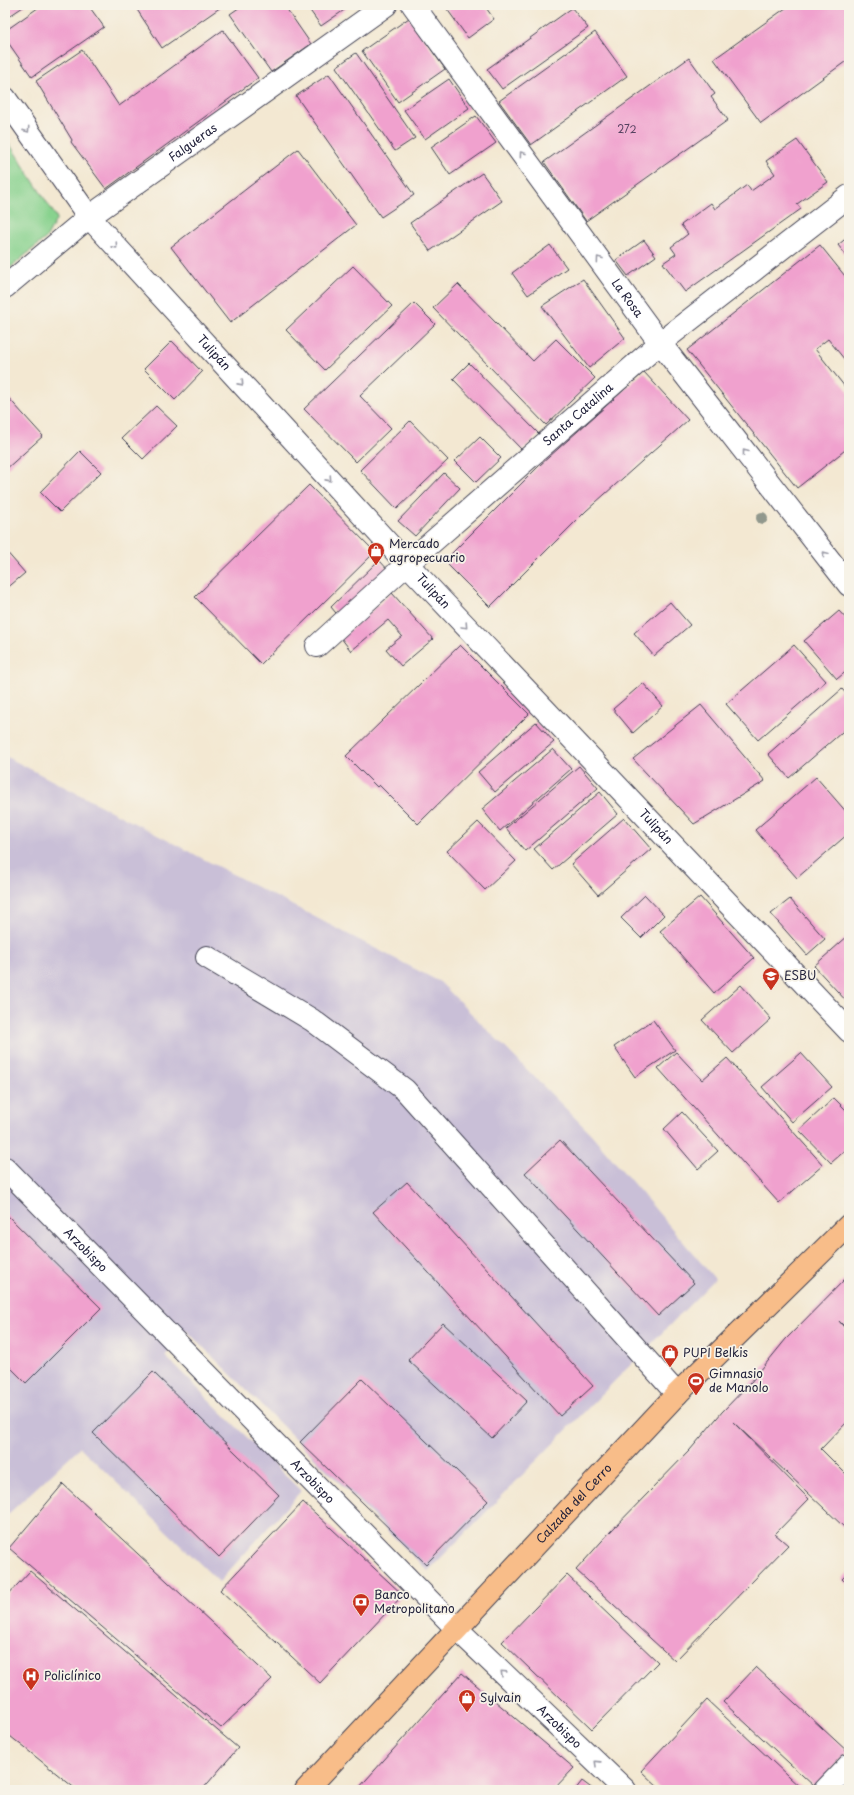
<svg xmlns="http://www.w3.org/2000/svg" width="854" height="1795" font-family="'Playpen Sans',sans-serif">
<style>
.industrial{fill:#c9bfd7}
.green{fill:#88d28e;stroke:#557a64}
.building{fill:#f0a1ce}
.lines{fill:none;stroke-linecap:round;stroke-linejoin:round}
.minor-casing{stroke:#414052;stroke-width:24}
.major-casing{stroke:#414052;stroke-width:24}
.minor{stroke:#fff;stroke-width:22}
.major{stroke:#f8bd89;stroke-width:22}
.tree{fill:#91988d}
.oneway{stroke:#9c9ca7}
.labels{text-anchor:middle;stroke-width:3.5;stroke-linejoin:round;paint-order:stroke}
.number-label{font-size:10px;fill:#564260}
.street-label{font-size:12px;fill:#22223b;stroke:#f7f3e8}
.poi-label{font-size:12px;fill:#22223b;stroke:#f7f3e8;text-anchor:start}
</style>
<rect width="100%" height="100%" fill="#f7f3e8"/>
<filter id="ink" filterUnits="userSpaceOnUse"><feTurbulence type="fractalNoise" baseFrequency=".025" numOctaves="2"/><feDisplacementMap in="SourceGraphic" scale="8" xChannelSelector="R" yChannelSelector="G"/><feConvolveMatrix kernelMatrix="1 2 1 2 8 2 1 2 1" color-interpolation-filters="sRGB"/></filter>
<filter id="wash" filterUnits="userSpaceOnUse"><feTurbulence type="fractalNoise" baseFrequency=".012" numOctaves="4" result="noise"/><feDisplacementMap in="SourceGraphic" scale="16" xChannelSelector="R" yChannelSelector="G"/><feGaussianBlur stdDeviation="0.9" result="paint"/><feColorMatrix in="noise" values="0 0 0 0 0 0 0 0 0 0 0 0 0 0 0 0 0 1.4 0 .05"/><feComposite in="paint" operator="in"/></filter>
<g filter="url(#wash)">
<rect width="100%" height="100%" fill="#f3e8d2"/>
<!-- industrial -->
<path class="industrial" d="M5 756 440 982 591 1134 715 1279 428 1571 186 1330 165 1356 301 1491 219 1582 80 1447 5 1517Z"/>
<!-- green -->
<path class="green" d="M5 137 57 218 47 237 5 272Z"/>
<g id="blocks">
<!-- building -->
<path class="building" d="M5 5H26L5 19Z
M42 5H88L104 27 32 77 5 38V31Z
M134 5H224L162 48Z
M243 5H284L311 44 271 72 230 14Z
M306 5H349L350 6 321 26Z
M444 5H484L494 19 468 38Z
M618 5H629L621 10Z
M790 5H849V59L761 123 714 59Z
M572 8 588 28 502 89 487 69Z
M409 18 445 69 398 102 362 51Z
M223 30 258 78 106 189 71 142 72 140 36 81 82 50 119 106Z
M595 32 627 76 531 145 499 101Z
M356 53 415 138 395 151 336 67Z
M689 58 715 94 711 97 728 120 586 221 544 162Z
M329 74 414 195 381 217 296 96Z
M449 79 469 108 425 139 404 110Z
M476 116 496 143 450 175 431 147Z
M797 140 828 182 797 204 801 209 685 292 663 263 676 254 671 247 688 234 681 225 711 203 715 209 747 185 751 191 775 174 766 161Z
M298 149 356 225 230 323 171 247Z
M482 173 502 201 430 251 410 223Z
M849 236V259L838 245Z
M644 240 656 256 628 276 616 260Z
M550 245 567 268 528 295 512 273Z
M820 245 849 281V365L828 339 815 349 849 392V447L797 488 687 350Z
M353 266 392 306 325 370 286 330Z
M583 279 625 338 589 368 542 306Z
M458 284 533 361 556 339 595 378 546 425 433 308Z
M414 303 435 324 360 396 391 428 356 462 304 409Z
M172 341 202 372 175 400 144 369Z
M469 363 539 434 522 450 453 379Z
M644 372 688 420 586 511 490 607 444 561 540 465Z
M5 394 43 436 5 470Z
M156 406 177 426 143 459 122 438Z
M410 421 448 460 397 509 360 470Z
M480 437 501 458 476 482 455 461Z
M80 451 101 472 60 512 40 492Z
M444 473 460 488 415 536 398 521Z
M309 485 375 552 261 664 195 597Z
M5 550 25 573 5 590Z
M379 560 391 573 340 618 331 607Z
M392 593 433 639 401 666 386 649 402 636 388 620 351 651 341 638Z
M670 602 690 625 654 656 634 633Z
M839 611 849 622V669L837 679 804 641Z
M460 645 529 714 418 824 379 785 377 787 346 756Z
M794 645 826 681 758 740 726 704Z
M643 683 663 706 633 733 613 709Z
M842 689 849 697V726L789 778 768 754Z
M701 705 765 781 694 824 633 759Z
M536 722 554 742 495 792 478 772Z
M553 749 571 769 500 831 482 809Z
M579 766 598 788 525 851 506 828Z
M816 777 849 815V833L797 878 755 830Z
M600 792 618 814 553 870 534 849Z
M624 818 651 849 598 895 571 864Z
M478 822 516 861 485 890 447 851Z
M645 895 664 915 641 938 621 918Z
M700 897 754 958 714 993 660 931Z
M790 899 825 939 807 955 771 914Z
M849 935V1004L814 966Z
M741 985 771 1019 733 1053 702 1020Z
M653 1020 675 1050 635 1077 614 1047Z
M676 1052 702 1080 727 1058 823 1165 779 1203 658 1068Z
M801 1053 832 1087 792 1122 762 1087Z
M834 1098 849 1113V1147L831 1163 799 1130Z
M682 1112 718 1151 698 1169 664 1129Z
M560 1140 694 1283 658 1316 525 1173Z
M407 1182 593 1386 560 1416 373 1212Z
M5 1213 101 1308 26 1383 5 1362Z
M849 1275V1331L839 1321 849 1333V1420L821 1449 849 1477V1522L844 1527 733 1422 809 1499 775 1534 788 1545 675 1661 576 1570 610 1532 690 1450 722 1412 751 1382 786 1339Z
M443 1323 527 1401 492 1438 408 1360Z
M153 1372 279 1495 219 1557 93 1433Z
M362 1379 488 1501 426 1564 300 1442Z
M63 1484 272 1679 221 1728 9 1548Z
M303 1502 403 1595 320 1683 220 1590Z
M30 1571 238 1748 202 1790H77L5 1732V1598Z
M849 1572V1586L842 1579Z
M567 1575 658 1662 592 1729 502 1642Z
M756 1667 848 1752 815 1787 723 1702Z
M462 1673 574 1768 553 1790H357Z
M707 1700 803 1790H661L641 1771Z
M582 1781 594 1790H575Z"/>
</g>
</g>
<g filter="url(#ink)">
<use href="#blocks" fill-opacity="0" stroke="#414052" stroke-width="1"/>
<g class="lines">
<defs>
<g id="minor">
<path id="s1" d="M413 5 660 343 849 585"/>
<path id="s2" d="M5 98 89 217 407 564 849 1031"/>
<path id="s3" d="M5 287 89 217 386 5"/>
<path id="s4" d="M317 646 407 564 660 343 849 196"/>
<path d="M207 957 312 1020 405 1090 677 1394"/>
<path id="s5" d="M5 1168 457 1629 625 1790"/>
<path d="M825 1790 849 1765"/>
</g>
<g id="major">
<path id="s6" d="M306 1790 677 1394 849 1225"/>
</g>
</defs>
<!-- minor casing -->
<use href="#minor" class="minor-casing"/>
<!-- major casing -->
<use href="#major" class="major-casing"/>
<!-- minor -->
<use href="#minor" class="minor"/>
<!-- major -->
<use href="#major" class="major"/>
</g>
<!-- trees -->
<circle class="tree" cx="762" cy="518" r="6"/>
<!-- one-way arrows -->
<defs><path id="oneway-chevron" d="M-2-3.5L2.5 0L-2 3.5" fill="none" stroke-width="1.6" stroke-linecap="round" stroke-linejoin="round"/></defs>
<g class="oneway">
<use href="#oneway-chevron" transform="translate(27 130) rotate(55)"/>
<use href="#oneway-chevron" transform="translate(522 154) rotate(-126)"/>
<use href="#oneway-chevron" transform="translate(115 246) rotate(48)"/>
<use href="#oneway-chevron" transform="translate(599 259) rotate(-126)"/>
<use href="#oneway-chevron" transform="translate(241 383) rotate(48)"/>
<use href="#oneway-chevron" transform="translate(745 452) rotate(-128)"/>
<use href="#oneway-chevron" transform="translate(329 479) rotate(48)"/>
<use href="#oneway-chevron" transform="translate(825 554) rotate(-128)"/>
<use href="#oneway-chevron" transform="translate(465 626) rotate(47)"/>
<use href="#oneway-chevron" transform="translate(503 1673) rotate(-136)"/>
<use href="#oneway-chevron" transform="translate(597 1763) rotate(-136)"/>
</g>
</g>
<!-- icons -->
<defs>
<symbol id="shop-pin" viewBox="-11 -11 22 30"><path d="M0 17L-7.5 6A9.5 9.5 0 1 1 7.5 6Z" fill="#c8321e" stroke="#f7f3e8"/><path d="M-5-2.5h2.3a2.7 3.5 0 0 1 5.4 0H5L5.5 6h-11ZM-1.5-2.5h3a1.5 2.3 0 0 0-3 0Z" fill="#fff"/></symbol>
<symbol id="school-pin" viewBox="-11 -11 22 30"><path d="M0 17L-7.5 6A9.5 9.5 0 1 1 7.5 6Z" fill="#c8321e" stroke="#f7f3e8"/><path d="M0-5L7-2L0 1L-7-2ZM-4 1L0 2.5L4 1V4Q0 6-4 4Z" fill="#fff"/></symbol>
<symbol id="stadium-pin" viewBox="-11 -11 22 30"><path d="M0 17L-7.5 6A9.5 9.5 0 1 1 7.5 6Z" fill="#c8321e" stroke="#f7f3e8"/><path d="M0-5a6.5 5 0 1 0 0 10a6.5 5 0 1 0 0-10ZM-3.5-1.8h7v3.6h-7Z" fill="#fff"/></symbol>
<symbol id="bank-pin" viewBox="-11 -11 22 30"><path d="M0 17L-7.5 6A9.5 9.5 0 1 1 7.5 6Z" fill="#c8321e" stroke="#f7f3e8"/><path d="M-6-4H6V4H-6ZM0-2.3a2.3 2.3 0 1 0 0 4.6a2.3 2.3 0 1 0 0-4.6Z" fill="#fff"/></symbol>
<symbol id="hospital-pin" viewBox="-11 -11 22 30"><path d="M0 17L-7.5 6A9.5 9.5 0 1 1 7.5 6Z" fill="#c8321e" stroke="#f7f3e8"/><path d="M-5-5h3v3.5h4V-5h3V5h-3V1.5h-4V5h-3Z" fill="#fff"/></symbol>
</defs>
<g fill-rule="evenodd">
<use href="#shop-pin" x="366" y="541" width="20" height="27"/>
<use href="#school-pin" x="761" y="966" width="20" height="27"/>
<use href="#shop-pin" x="660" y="1343" width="20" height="27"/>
<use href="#stadium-pin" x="686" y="1371" width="20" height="27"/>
<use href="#bank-pin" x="351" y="1592" width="20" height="27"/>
<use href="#hospital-pin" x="21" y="1666" width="20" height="27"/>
<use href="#shop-pin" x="457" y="1688" width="20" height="27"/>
</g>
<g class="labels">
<!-- number labels -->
<g class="number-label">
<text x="627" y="133">272</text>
</g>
<!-- street labels -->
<g class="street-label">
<text dy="4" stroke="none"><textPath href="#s3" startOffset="237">Falgueras</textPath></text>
<text dy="4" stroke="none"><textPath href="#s1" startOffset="363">La Rosa</textPath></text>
<text dy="4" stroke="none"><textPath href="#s2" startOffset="330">Tulipán</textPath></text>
<text dy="4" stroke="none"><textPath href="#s4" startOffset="349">Santa Catalina</textPath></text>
<text dy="4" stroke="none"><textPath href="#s2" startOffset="654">Tulipán</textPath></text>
<text dy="4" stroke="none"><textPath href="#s2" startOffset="978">Tulipán</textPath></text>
<text dy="4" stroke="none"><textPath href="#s5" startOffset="115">Arzobispo</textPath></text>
<text dy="4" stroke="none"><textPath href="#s5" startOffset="439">Arzobispo</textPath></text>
<text dy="4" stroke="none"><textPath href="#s6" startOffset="392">Calzada del Cerro</textPath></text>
<text dy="4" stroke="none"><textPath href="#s5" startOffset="787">Arzobispo</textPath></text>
</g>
<!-- poi labels -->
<g class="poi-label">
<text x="389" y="548">Mercado<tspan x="389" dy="14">agropecuario</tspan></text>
<text x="784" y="980">ESBU</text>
<text x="683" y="1357">PUPI Belkis</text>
<text x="709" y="1378">Gimnasio<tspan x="709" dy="14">de Manolo</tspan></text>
<text x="374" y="1599">Banco<tspan x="374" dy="14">Metropolitano</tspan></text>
<text x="44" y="1680">Policlínico</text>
<text x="480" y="1702">Sylvain</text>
</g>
</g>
<!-- margin -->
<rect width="854" height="1795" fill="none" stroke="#f7f3e8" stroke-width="20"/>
</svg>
